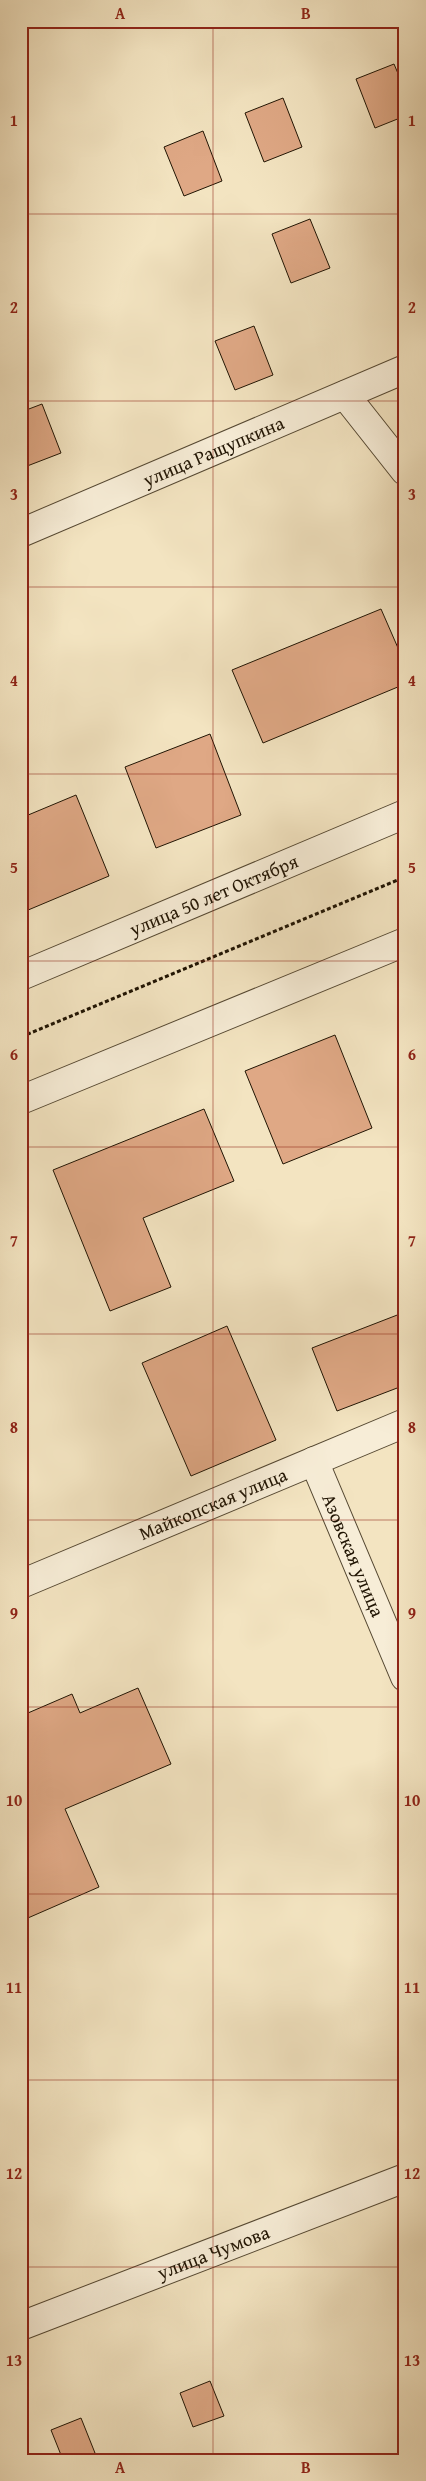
<svg xmlns="http://www.w3.org/2000/svg" width="426" height="2481" font-family="'Gentium Book Plus',serif">
<style>
.building{fill:#dfa885;stroke:#201403}
.lines{fill:none;stroke-linecap:round;stroke-linejoin:round}
.minor-casing{stroke:#554832;stroke-width:30}
.path{stroke:#201403;stroke-width:3;stroke-dasharray:4 2.5;stroke-linecap:butt}
.minor{stroke:#f7edd7;stroke-width:28}
.grid{fill:none;stroke:#8f2418;stroke-width:1;stroke-opacity:0.55}
.labels{text-anchor:middle;stroke-width:5;stroke-linejoin:round;paint-order:stroke}
.street-label{font-size:19px;fill:#201403;stroke:#f7edd7}
.neatline{fill:none;stroke:#8f2418;stroke-width:2}
.grid-label{font-size:16px;text-anchor:middle;font-weight:bold;fill:#8f2418}
</style>
<rect width="100%" height="100%" fill="#f3e4c1"/>
<filter id="stains"><feTurbulence type="fractalNoise" baseFrequency=".004" numOctaves="4"/><feColorMatrix values="0 0 0 0 .2 0 0 0 0 .09 0 0 0 0 .02 0 0 0 .5 -.17"/></filter>
<radialGradient id="worn" r=".72"><stop offset=".6" stop-color="#630" stop-opacity="0"/><stop offset="1" stop-color="#630" stop-opacity=".3"/></radialGradient>
<!-- building -->
<path class="building" d="M394 64 405 90V116L375 128 356 79Z
M283 98 302 147 264 162 245 113Z
M203 131 222 181 184 196 164 147Z
M310 219 330 268 291 283 272 234Z
M254 326 273 375 235 390 215 341Z
M21 329 26 341 21 342Z
M42 404 61 453 22 468 21 412Z
M381 609 405 664V684L263 743 232 670Z
M210 734 241 815 156 848 125 767Z
M76 795 109 876 21 913V818Z
M335 1035 372 1128 283 1164 245 1071Z
M204 1109 234 1181 143 1218 171 1287 110 1311 53 1170Z
M405 1312V1385L337 1411 312 1348Z
M227 1326 276 1440 191 1476 142 1363Z
M138 1688 171 1764 65 1809 99 1887 21 1921V1716L72 1694 80 1713Z
M210 2381 224 2416 193 2427 180 2393Z
M81 2418 95 2453 78 2460H63L51 2430Z"/>
<g class="lines">
<defs>
<g id="minor">
<path d="M345 395 405 471"/>
<path id="s1" d="M21 533 405 369"/>
<path id="s2" d="M21 976 405 814"/>
<path d="M21 1100 405 942"/>
<path id="s3" d="M314 1461 405 1677"/>
<path id="s4" d="M21 1584 405 1423"/>
<path id="s5" d="M21 2326 405 2178"/>
</g>
</defs>
<!-- minor casing -->
<use href="#minor" class="minor-casing"/>
<!-- path -->
<path class="path" d="M21 1037 405 877"/>
<!-- minor -->
<use href="#minor" class="minor"/>
</g>
<!-- grid -->
<path class="grid" d="M213 21V2460M21 214H405M21 401H405M21 587H405M21 774H405M21 961H405M21 1147H405M21 1334H405M21 1520H405M21 1707H405M21 1894H405M21 2080H405M21 2267H405"/>
<g class="labels">
<!-- street labels -->
<g class="street-label">
<text dy="7" stroke="none"><textPath href="#s1" startOffset="209">улица Ращупкина</textPath></text>
<text dy="7" stroke="none"><textPath href="#s2" startOffset="209">улица 50 лет Октября</textPath></text>
<text dy="7" stroke="none"><textPath href="#s4" startOffset="208">Майкопская улица</textPath></text>
<text dy="7" stroke="none"><textPath href="#s3" startOffset="102">Азовская улица</textPath></text>
<text dy="7" stroke="none"><textPath href="#s5" startOffset="206">улица Чумова</textPath></text>
</g>
</g>
<!-- margin -->
<rect width="426" height="2481" fill="none" stroke="#f3e4c1" stroke-width="55"/>
<rect x="28" y="28" width="370" height="2426" class="neatline"/>
<g class="grid-label">
<text x="120" y="19">A</text>
<text x="306" y="19">B</text>
<text x="14" y="126">1</text>
<text x="412" y="126">1</text>
<text x="14" y="313">2</text>
<text x="412" y="313">2</text>
<text x="14" y="500">3</text>
<text x="412" y="500">3</text>
<text x="14" y="686">4</text>
<text x="412" y="686">4</text>
<text x="14" y="873">5</text>
<text x="412" y="873">5</text>
<text x="14" y="1060">6</text>
<text x="412" y="1060">6</text>
<text x="14" y="1246">7</text>
<text x="412" y="1246">7</text>
<text x="14" y="1433">8</text>
<text x="412" y="1433">8</text>
<text x="14" y="1619">9</text>
<text x="412" y="1619">9</text>
<text x="14" y="1806">10</text>
<text x="412" y="1806">10</text>
<text x="14" y="1993">11</text>
<text x="412" y="1993">11</text>
<text x="14" y="2179">12</text>
<text x="412" y="2179">12</text>
<text x="14" y="2366">13</text>
<text x="412" y="2366">13</text>
<text x="120" y="2473">A</text>
<text x="306" y="2473">B</text>
</g>
<rect width="100%" height="100%" filter="url(#stains)"/>
<rect width="100%" height="100%" fill="url(#worn)"/>
</svg>
